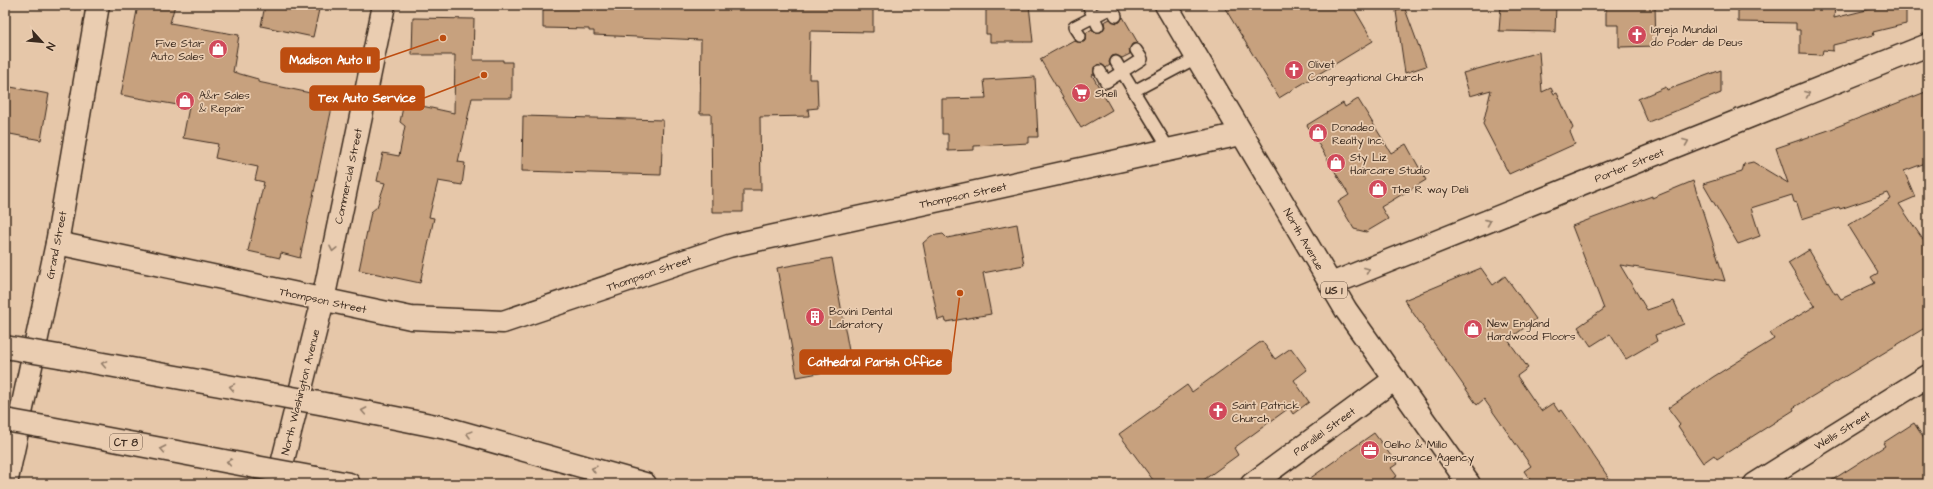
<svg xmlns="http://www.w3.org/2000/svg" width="1933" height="489" font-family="'Architects Daughter',sans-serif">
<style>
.building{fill:#c7a17e;stroke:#3b2a1e}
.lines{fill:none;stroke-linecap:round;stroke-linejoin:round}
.lane-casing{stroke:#3b2a1e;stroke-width:14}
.street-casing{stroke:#3b2a1e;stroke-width:25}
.secondary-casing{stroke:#3b2a1e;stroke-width:25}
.primary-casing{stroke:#3b2a1e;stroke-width:25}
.highway-casing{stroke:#3b2a1e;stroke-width:25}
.lane{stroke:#eacdb1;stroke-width:11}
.street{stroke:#eacdb1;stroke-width:22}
.secondary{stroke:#eacdb1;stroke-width:22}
.primary{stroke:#eacdb1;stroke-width:22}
.highway{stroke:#eacdb1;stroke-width:22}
.highway-bridge-casing{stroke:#3b2a1e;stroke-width:25;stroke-linecap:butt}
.highway-bridge{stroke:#eacdb1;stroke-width:22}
.oneway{stroke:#927c68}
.labels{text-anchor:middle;stroke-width:3.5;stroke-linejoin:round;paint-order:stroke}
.shield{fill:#eacdb1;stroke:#705b4a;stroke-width:1}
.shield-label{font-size:10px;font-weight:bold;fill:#3b2a1e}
.poi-label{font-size:11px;fill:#3b2a1e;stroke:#eacdb1;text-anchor:start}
.street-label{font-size:11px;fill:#3b2a1e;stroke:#eacdb1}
.leader{fill:none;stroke:#bd4d10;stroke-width:1.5}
.callout-dot{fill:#bd4d10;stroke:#eacdb1;stroke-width:1.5}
.callout{fill:#bd4d10;stroke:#bd4d10;stroke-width:1.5}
.callout-label{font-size:12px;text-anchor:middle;font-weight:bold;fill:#fff}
</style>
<rect width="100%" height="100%" fill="#e6c7a9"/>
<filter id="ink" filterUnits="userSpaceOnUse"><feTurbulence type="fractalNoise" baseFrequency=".025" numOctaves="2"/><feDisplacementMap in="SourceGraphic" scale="8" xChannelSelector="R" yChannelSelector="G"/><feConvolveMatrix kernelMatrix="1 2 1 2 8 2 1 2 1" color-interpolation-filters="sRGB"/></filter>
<g filter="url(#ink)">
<!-- building -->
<path class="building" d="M138 5H175L170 23 239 35 233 72 258 79V82L334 98 300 258 281 253 280 258 248 251 264 182 255 180 258 167 215 158 218 144 183 138 189 107 121 95Z
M265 5H320L313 37 261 26Z
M543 5H873V32L810 31 809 79H817L818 108 808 109 809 116 760 117 761 190H743V212H712L711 114H700L701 40 594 35V31H589V29L543 28Z
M986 5H1029L1033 42H990V34H986Z
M1223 5H1352L1373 41 1279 98Z
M1501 5H1556L1555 32 1499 31Z
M1606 5H1655L1656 46 1619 47V25H1606Z
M1738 5H1835L1834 18 1887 5H1906V24L1873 32 1874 35 1833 45V51L1823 50 1822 55 1800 54V30H1796V23L1738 22Z
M1405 9 1426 66 1405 73 1396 11Z
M1123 17 1138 43 1132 44 1129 50 1130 54 1122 58 1116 55 1112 56 1109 62 1110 65 1106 68 1101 64 1094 67V74L1092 75 1112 110 1081 128 1040 59 1074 40 1077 42H1084L1086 39V33L1092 29 1094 32H1101L1105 27 1104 22 1110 19 1117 23 1120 22Z
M413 18 474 19 473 60H503V62H512V98H472L458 162 465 163 462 185 438 181 429 217 434 218 420 283 359 270 371 212 377 207 385 183 377 181 383 153 399 156 405 126 400 122 404 102 454 113 455 55H412Z
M1539 52 1542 92 1551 88 1554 94 1557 93 1573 128 1570 132 1575 144 1509 174 1483 124 1491 90 1470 96 1463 73Z
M1721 70V93L1648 122 1638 99 1666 87 1667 90Z
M1035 77 1038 137H1029V143L974 146V150L948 151V134H942V99L986 98 984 80Z
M5 86 49 94 41 140 5 133Z
M1928 91V162L1904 171 1915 197 1899 204 1928 247V326L1793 408 1794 410 1717 459 1714 455 1703 463 1678 426 1680 424 1668 408 1713 377 1774 339 1770 333 1815 306 1788 263 1809 250 1835 294 1837 293 1841 299 1875 283 1871 277 1878 273 1848 225 1891 199 1888 193 1840 209 1839 207 1802 219 1797 203 1794 202 1792 195 1751 208 1760 236 1738 244 1703 184 1742 172 1744 164 1753 162 1788 183 1776 148 1826 131Z
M1358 99 1391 153 1406 144 1426 180 1381 207 1388 219 1366 232 1354 229 1338 202 1349 195 1307 125 1343 103 1345 107Z
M523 116 663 120 661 175 522 171Z
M1693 181 1725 281 1620 265 1647 310 1674 301 1684 324 1655 335 1657 341 1626 359 1610 334 1591 346 1578 327 1604 309 1572 226 1652 196V198Z
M1017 224 1024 265 983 273 991 314 946 322 945 318 938 320 923 243 931 236 943 234 947 238Z
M832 258 852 367 797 377 777 268Z
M1481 268 1493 285 1505 276 1536 319 1508 340 1528 368 1517 376 1541 411 1553 403 1559 412 1562 410 1613 484H1533L1524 471 1531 466 1484 399 1477 405 1404 300Z
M1262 341 1275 359 1291 348 1307 370 1294 380 1309 402 1293 414 1289 408 1234 448 1238 455 1198 484H1156L1119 434 1187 385 1192 392Z
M1914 423 1928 445V484H1826L1885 446 1883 443Z
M1374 433 1397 464 1391 468 1397 476 1385 484H1302Z"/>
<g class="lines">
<defs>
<path id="lane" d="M1088 5 1098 26
M1080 36 1074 27 1111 8 1116 16
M1116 62 1169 149
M1100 71 1106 82 1142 59 1136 50
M1134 91 1196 58"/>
<path id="street" d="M57 243 411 318 503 322 729 246 1241 134
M1331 284 1928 45
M277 484 323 300 384 5
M1252 484 1395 379
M1755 484 1928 376"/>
<path id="secondary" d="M6 484 57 243 98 5"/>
<path id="primary" d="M1166 5 1346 310 1469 484"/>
<path id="highway" d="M64 357 271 394
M330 405 446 428 645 484
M50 428 256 467
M316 478 349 484"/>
</defs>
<!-- lane casing -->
<use href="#lane" class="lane-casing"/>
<!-- street casing -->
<use href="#street" class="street-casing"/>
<!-- secondary casing -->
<use href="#secondary" class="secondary-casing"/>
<!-- primary casing -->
<use href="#primary" class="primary-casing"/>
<!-- highway casing -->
<use href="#highway" class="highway-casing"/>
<!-- lane -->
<use href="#lane" class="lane"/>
<!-- street -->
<use href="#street" class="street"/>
<!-- secondary -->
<use href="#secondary" class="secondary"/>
<!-- primary -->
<use href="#primary" class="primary"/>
<!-- highway -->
<use href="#highway" class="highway"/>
<defs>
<path id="highway-bridge" d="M5 347 64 357
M271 394 330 405
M5 420 50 428
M256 467 316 478"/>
</defs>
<!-- highway-bridge casing -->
<use href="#highway-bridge" class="highway-bridge-casing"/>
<!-- highway-bridge -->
<use href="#highway-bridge" class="highway-bridge"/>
</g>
<!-- one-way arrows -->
<defs><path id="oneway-chevron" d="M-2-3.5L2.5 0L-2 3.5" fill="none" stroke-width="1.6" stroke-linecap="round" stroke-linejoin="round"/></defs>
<g class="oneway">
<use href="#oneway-chevron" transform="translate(1807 94) rotate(-22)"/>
<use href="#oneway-chevron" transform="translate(1686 142) rotate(-22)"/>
<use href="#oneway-chevron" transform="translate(1488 222) rotate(-22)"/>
<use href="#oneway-chevron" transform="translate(333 249) rotate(102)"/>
<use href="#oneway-chevron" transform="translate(1367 270) rotate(-22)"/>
<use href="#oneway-chevron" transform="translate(104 364) rotate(-170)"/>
<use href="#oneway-chevron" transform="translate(232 387) rotate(-170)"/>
<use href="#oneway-chevron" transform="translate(364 411) rotate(-169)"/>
<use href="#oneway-chevron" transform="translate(469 434) rotate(-165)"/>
<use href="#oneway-chevron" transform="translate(163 449) rotate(-169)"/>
<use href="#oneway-chevron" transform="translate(229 462) rotate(-169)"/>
<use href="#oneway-chevron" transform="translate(594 469) rotate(-164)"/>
</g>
</g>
<!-- icons -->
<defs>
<symbol id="church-disc" viewBox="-11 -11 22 22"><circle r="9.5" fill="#d1495b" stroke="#eacdb1"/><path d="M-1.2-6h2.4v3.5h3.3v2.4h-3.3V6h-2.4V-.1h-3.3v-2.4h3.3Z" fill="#fff"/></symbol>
<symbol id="shop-disc" viewBox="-11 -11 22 22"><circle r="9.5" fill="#d1495b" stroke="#eacdb1"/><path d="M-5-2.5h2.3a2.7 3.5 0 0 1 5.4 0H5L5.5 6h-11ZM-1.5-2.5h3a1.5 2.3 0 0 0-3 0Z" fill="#fff"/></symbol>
<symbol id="supermarket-disc" viewBox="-11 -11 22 22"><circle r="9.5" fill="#d1495b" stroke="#eacdb1"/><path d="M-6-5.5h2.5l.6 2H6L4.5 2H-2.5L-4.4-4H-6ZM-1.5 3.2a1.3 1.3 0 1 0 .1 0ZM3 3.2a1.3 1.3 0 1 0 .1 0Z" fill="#fff"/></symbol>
<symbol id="building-disc" viewBox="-11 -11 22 22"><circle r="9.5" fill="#d1495b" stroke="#eacdb1"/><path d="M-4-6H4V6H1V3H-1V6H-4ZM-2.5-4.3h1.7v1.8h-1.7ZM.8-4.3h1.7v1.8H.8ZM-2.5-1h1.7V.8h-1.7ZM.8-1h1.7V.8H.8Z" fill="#fff"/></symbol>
<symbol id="office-disc" viewBox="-11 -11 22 22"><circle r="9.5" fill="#d1495b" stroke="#eacdb1"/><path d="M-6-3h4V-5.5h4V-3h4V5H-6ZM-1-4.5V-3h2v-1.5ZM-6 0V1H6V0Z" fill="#fff"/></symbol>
</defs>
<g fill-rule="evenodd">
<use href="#church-disc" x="1626" y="24" width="22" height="22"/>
<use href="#shop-disc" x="207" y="38" width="22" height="22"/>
<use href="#church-disc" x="1283" y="59" width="22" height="22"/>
<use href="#supermarket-disc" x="1070" y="82" width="22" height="22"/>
<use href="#shop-disc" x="174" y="90" width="22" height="22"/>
<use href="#shop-disc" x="1307" y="122" width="22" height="22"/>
<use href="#shop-disc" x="1325" y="152" width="22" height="22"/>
<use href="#shop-disc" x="1367" y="178" width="22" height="22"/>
<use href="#building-disc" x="804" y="306" width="22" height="22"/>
<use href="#shop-disc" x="1462" y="318" width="22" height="22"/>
<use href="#church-disc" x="1207" y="400" width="22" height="22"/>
<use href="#office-disc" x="1359" y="439" width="22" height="22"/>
</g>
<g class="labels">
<!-- shield labels -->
<g class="shield">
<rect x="1321" y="282" width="26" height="16" rx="3"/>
<rect x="110" y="434" width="32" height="16" rx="3"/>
</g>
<g class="shield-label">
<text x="1334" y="294">US 1</text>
<text x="126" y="446">CT 8</text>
</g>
<!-- poi labels -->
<g class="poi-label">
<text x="1651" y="33">Igreja Mundial<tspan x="1651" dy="13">do Poder de Deus</tspan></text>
<text x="204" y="47" text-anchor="end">Five Star<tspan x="204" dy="13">Auto Sales</tspan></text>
<text x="1308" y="68">Olivet<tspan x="1308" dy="13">Congregational Church</tspan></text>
<text x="1095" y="97">Shell</text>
<text x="199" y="99">A&amp;r Sales<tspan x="199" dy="13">&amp; Repair</tspan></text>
<text x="1332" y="131">Donadeo<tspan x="1332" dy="13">Realty Inc.</tspan></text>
<text x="1350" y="161">Sty Liz<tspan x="1350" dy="13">Haircare Studio</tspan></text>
<text x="1392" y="193">The R way Deli</text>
<text x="829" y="315">Bovini Dental<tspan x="829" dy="13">Labratory</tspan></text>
<text x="1487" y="327">New England<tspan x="1487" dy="13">Hardwood Floors</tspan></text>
<text x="1232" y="409">Saint Patrick<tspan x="1232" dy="13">Church</tspan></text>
<text x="1384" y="448">Oelho &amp; Millo<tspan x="1384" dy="13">Insurance Agency</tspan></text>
</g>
<!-- street labels -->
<g class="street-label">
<text transform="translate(1629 165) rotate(-22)" y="4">Porter Street</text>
<text transform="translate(348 176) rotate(-78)" y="4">Commercial Street</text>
<text transform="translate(963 195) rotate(-12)" y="4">Thompson Street</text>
<text transform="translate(1304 239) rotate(60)" y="4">North Avenue</text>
<text transform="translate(56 245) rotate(-79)" y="4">Grand Street</text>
<text transform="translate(649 273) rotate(-19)" y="4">Thompson Street</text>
<text transform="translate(323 300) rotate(12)" y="4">Thompson Street</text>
<text transform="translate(300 392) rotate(-76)" y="4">North Washington Avenue</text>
<text transform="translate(1842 430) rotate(-32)" y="4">Wells Street</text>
<text transform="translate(1324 431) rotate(-36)" y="4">Parallel Street</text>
</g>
</g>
<!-- callouts -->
<path class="leader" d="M443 38L379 60M484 75L424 98M960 293L951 362"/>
<g class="callout-dot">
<circle cx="443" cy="38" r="4"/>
<circle cx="484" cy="75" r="4"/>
<circle cx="960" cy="293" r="4"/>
</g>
<g class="callout">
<rect x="281" y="48" width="98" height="24" rx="4"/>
<rect x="310" y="86" width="114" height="24" rx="4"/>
<rect x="800" y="350" width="151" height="24" rx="4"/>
</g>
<g class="callout-label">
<text x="330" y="64">Madison Auto II</text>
<text x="367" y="102">Tex Auto Service</text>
<text x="875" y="366">Cathedral Parish Office</text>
</g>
<!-- margin -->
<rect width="1933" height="489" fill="none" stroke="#eacdb1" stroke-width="20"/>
<rect x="10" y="10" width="1913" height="469" fill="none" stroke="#3b2a1e" stroke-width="1.5" filter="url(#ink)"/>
<!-- north arrow -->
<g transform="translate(42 42) rotate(117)" stroke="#eacdb1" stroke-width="3" paint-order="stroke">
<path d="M0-3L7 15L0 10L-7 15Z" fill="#3b2a1e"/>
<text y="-6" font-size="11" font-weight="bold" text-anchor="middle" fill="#3b2a1e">N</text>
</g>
</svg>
